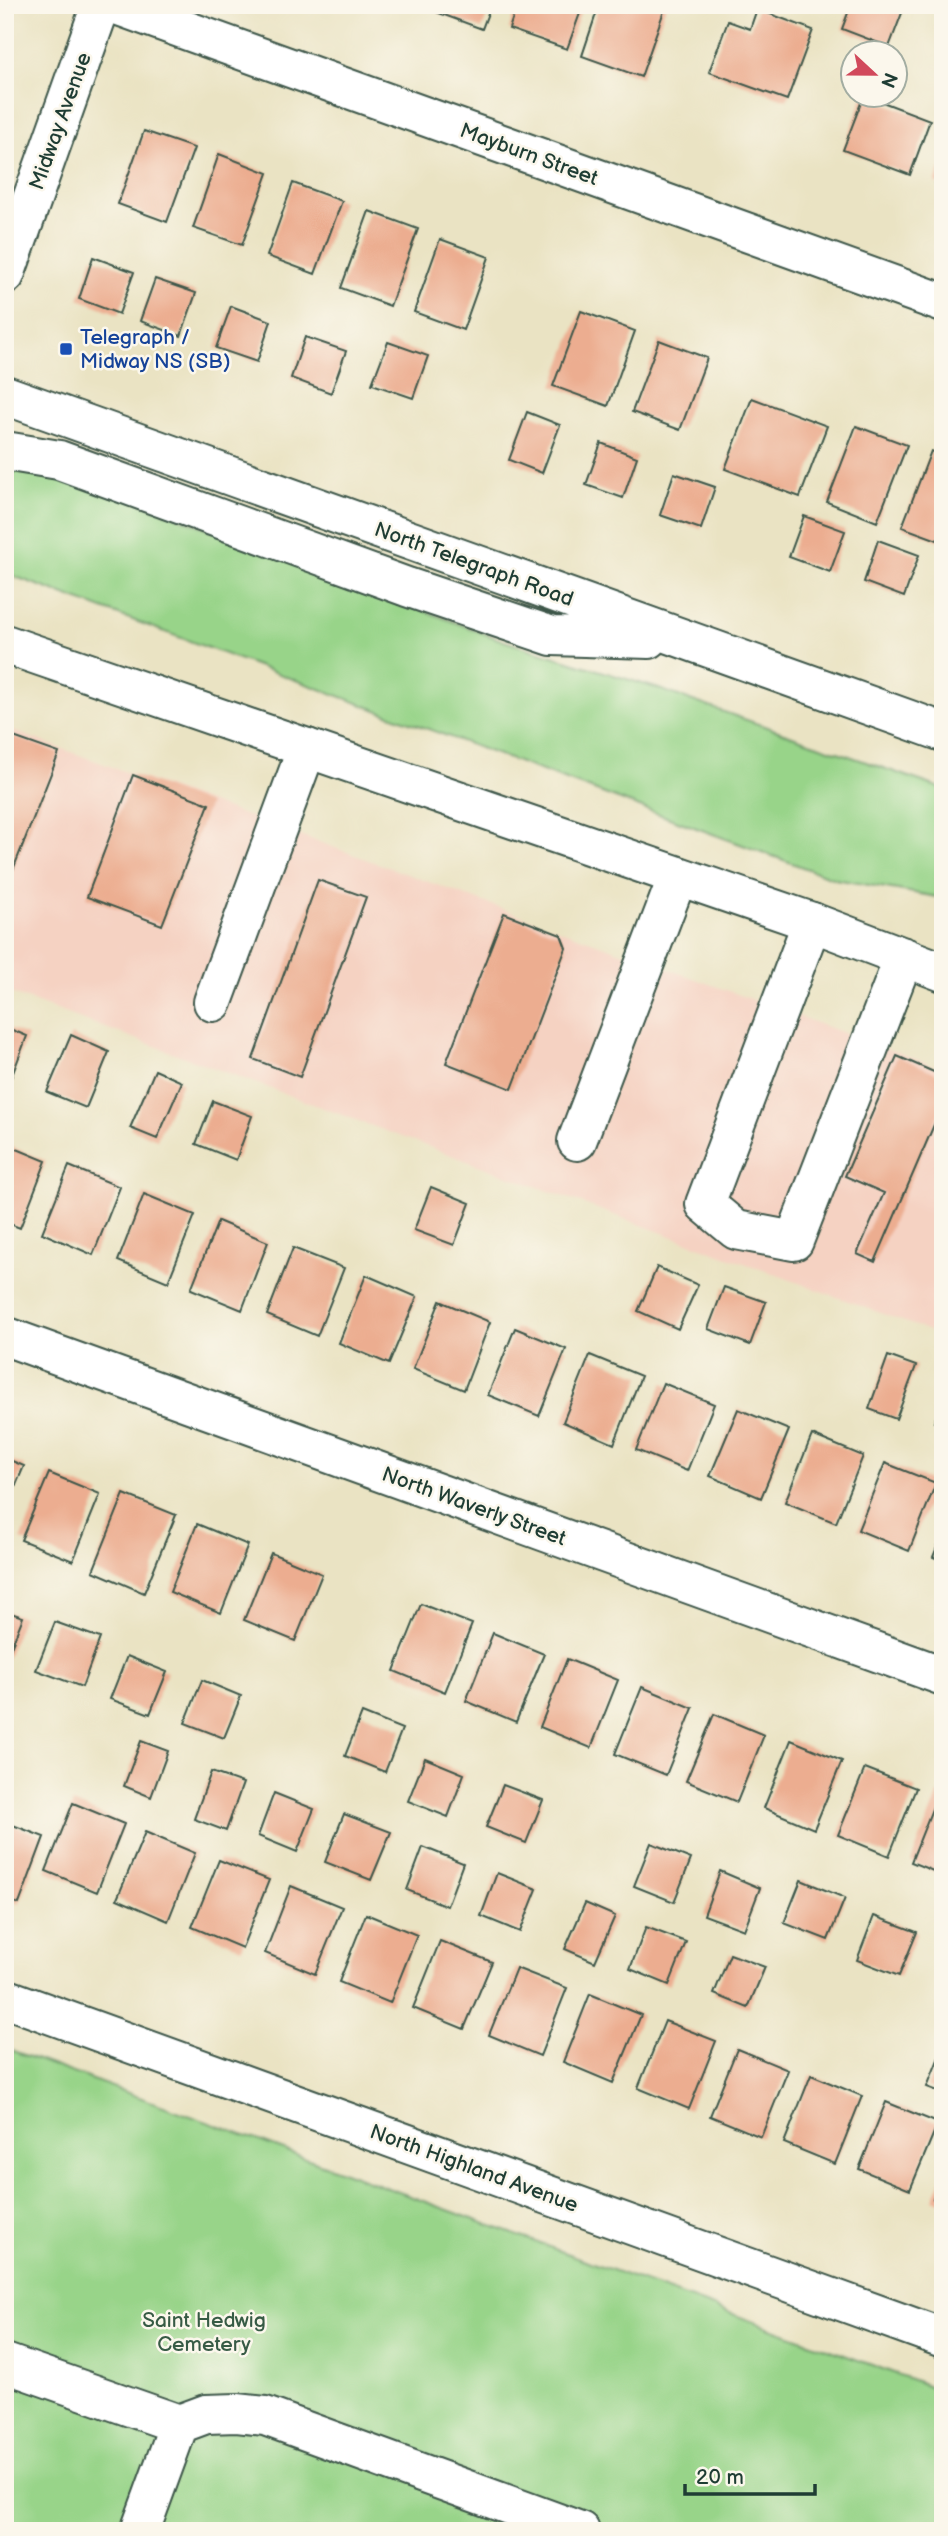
<svg xmlns="http://www.w3.org/2000/svg" width="948" height="2536" font-family="'Balsamiq Sans',sans-serif">
<style>
.built{fill:#f5d2c2}
.green{fill:#98d489;stroke:#5c885e;stroke-width:2}
.building{fill:#ecad90}
.lines{fill:none;stroke-linecap:round;stroke-linejoin:round}
.minor-casing{stroke:#3d5649;stroke-width:42}
.major-casing{stroke:#3d5649;stroke-width:42}
.minor{stroke:#fff;stroke-width:38}
.major{stroke:#fff;stroke-width:38}
.transit-dot{fill:#1a4fb4;stroke:#fbf7ec;stroke-width:2.5}
.labels{text-anchor:middle;stroke-width:5;stroke-linejoin:round;paint-order:stroke}
.street-label{font-size:21px;fill:#1f3d34;stroke:#fbf7ec}
.transit-label{font-size:21px;fill:#164399;stroke:#fbf7ec;text-anchor:start}
.park-label{font-size:21px;fill:#375b45;stroke:#fbf7ec}
</style>
<rect width="100%" height="100%" fill="#fbf7ec"/>
<filter id="ink" filterUnits="userSpaceOnUse"><feTurbulence type="fractalNoise" baseFrequency=".0143" numOctaves="2"/><feDisplacementMap in="SourceGraphic" scale="14" xChannelSelector="R" yChannelSelector="G"/><feConvolveMatrix kernelMatrix="1 2 1 2 8 2 1 2 1" color-interpolation-filters="sRGB"/></filter>
<filter id="wash" filterUnits="userSpaceOnUse"><feTurbulence type="fractalNoise" baseFrequency=".00686" numOctaves="4" result="noise"/><feDisplacementMap in="SourceGraphic" scale="28" xChannelSelector="R" yChannelSelector="G"/><feGaussianBlur stdDeviation="1.57" result="paint"/><feColorMatrix in="noise" values="0 0 0 0 0 0 0 0 0 0 0 0 0 0 0 0 0 1.4 0 .05"/><feComposite in="paint" operator="in"/></filter>
<g filter="url(#wash)">
<rect width="100%" height="100%" fill="#eae3c3"/>
<!-- built -->
<path class="built" d="M5 728 943 1069V1336L5 991Z"/>
<!-- green -->
<path class="green" d="M5 469 62 473 504 641 656 688 943 789V898L835 879 5 573Z
M5 2048 943 2391V2531H5Z"/>
<g id="blocks">
<!-- building -->
<path class="building" d="M430 5H491L482 29 428 9Z
M517 5H583L567 49 509 29Z
M599 5H666L641 77 582 56Z
M851 5H905L889 47 842 29Z
M757 9 813 30 787 100 709 72 728 21 750 29Z
M864 95 930 120 910 175 843 150Z
M144 131 194 148 167 222 118 204Z
M219 154 268 173 242 245 193 228Z
M943 163V185L935 183Z
M293 183 342 201 315 274 267 256Z
M369 211 418 229 390 306 341 288Z
M440 239 489 257 463 330 414 312Z
M93 257 134 272 119 314 79 299Z
M155 279 196 293 181 336 140 321Z
M231 306 271 321 257 362 216 348Z
M581 311 635 331 608 406 553 386Z
M305 337 346 351 331 393 291 378Z
M659 340 707 358 680 430 632 412Z
M388 342 428 356 413 398 372 384Z
M752 398 827 426 800 497 725 469Z
M527 412 560 425 542 473 509 460Z
M856 426 907 445 877 522 827 502Z
M601 443 637 457 623 498 586 485Z
M931 451 943 455V542L902 527Z
M674 473 715 487 701 529 660 515Z
M804 516 845 531 830 572 789 557Z
M878 540 919 555 904 597 864 582Z
M5 734 59 753 5 890Z
M133 775 209 804 162 925 87 897Z
M318 880 366 897 300 1077 253 1059Z
M504 913 561 935 566 948 512 1089 446 1063Z
M5 1027 27 1036 11 1078 5 1076Z
M71 1035 109 1052 86 1108 47 1092Z
M897 1056 943 1076V1104L875 1262 857 1254 884 1193 845 1176Z
M155 1070 182 1082 157 1139 130 1128Z
M213 1101 252 1116 236 1160 196 1144Z
M5 1144 46 1161 20 1228 5 1222Z
M69 1166 120 1187 93 1255 42 1233Z
M431 1187 470 1203 454 1245 414 1230Z
M144 1194 195 1215 168 1282 118 1261Z
M218 1221 268 1242 242 1310 191 1289Z
M293 1248 344 1268 317 1336 267 1315Z
M657 1267 698 1285 678 1329 638 1311Z
M366 1275 417 1297 389 1364 339 1343Z
M724 1287 766 1302 750 1345 708 1329Z
M943 1289V1309L936 1307Z
M440 1301 490 1322 464 1390 413 1369Z
M515 1328 566 1349 539 1416 488 1395Z
M590 1355 641 1376 614 1444 563 1422Z
M888 1356 916 1366 896 1419 869 1409Z
M663 1383 714 1404 687 1471 636 1450Z
M943 1402V1426L934 1422Z
M738 1409 789 1430 761 1498 710 1476Z
M812 1435 863 1456 836 1523 785 1502Z
M5 1458 24 1466 5 1511Z
M885 1463 936 1483 909 1551 858 1530Z
M49 1473 100 1494 73 1561 21 1540Z
M124 1494 176 1515 144 1593 93 1571Z
M197 1524 248 1545 221 1613 170 1592Z
M943 1533V1561L933 1557Z
M271 1553 322 1574 295 1641 244 1620Z
M421 1604 472 1624 445 1692 394 1671Z
M5 1611 23 1617 5 1662Z
M55 1622 100 1638 82 1687 36 1670Z
M493 1633 544 1654 516 1722 466 1701Z
M127 1656 167 1672 150 1714 110 1699Z
M567 1659 618 1680 591 1748 540 1727Z
M202 1680 241 1696 224 1738 185 1723Z
M642 1687 693 1708 666 1775 615 1754Z
M362 1713 402 1729 385 1772 345 1756Z
M714 1714 764 1735 737 1802 686 1781Z
M791 1740 842 1761 814 1829 764 1808Z
M141 1741 168 1751 151 1797 124 1786Z
M425 1758 464 1774 448 1817 408 1801Z
M865 1768 916 1788 889 1856 838 1835Z
M211 1772 243 1783 226 1831 194 1819Z
M503 1785 543 1800 526 1843 486 1827Z
M274 1793 314 1809 297 1852 258 1836Z
M938 1794 943 1796V1875L911 1862Z
M73 1803 124 1824 97 1892 46 1871Z
M344 1814 391 1832 371 1880 325 1862Z
M5 1822 44 1837 19 1904 5 1899Z
M145 1832 195 1853 168 1921 117 1899Z
M651 1843 691 1859 674 1902 634 1886Z
M423 1847 463 1863 447 1906 407 1890Z
M219 1860 269 1880 242 1948 192 1927Z
M720 1871 760 1888 744 1930 704 1915Z
M497 1873 537 1889 520 1932 481 1916Z
M801 1880 845 1898 828 1940 784 1923Z
M291 1886 342 1907 315 1974 265 1953Z
M585 1903 615 1916 595 1962 565 1949Z
M366 1914 417 1935 390 2003 339 1982Z
M874 1916 917 1932 899 1976 857 1960Z
M646 1927 686 1942 669 1985 630 1969Z
M440 1941 492 1962 464 2029 413 2008Z
M730 1954 765 1967 748 2008 714 1994Z
M516 1968 567 1988 540 2056 489 2035Z
M590 1994 641 2015 613 2083 563 2062Z
M665 2021 716 2041 689 2109 638 2088Z
M943 2047V2093L927 2087Z
M737 2049 788 2070 761 2137 710 2116Z
M811 2075 862 2096 835 2164 784 2143Z
M886 2102 938 2123 910 2190 859 2169Z
M943 2175V2203L933 2199Z"/>
</g>
</g>
<g filter="url(#ink)">
<use href="#blocks" fill-opacity="0" stroke="#3d5649" stroke-width="2"/>
<g class="lines">
<defs>
<path id="minor" d="M116 5 943 303
M5 275 101 5
M812 922 705 1204 736 1230 794 1241 904 957
M213 1002 307 748
M577 1141 678 876
M5 1336 943 1676
M5 1998 943 2338
M5 2363 179 2424
M140 2531 179 2424 206 2414 237 2413 265 2416 580 2531"/>
<path id="major" d="M5 395 943 732
M5 451 59 460 407 587 552 636 649 639
M5 644 812 922 943 972"/>
</defs>
<!-- minor casing -->
<use href="#minor" class="minor-casing"/>
<!-- major casing -->
<use href="#major" class="major-casing"/>
<!-- minor -->
<use href="#minor" class="minor"/>
<!-- major -->
<use href="#major" class="major"/>
</g>
</g>
<!-- markers -->
<rect class="transit-dot" x="59" y="342" width="14" height="14" rx="3.5"/>
<g class="labels">
<!-- street labels -->
<g class="street-label">
<text transform="translate(60 121) rotate(-70)" y="7">Midway Avenue</text>
<text transform="translate(529 154) rotate(20)" y="7">Mayburn Street</text>
<text transform="translate(474 564) rotate(20)" y="7">North Telegraph Road</text>
<text transform="translate(474 1506) rotate(20)" y="7">North Waverly Street</text>
<text transform="translate(474 2168) rotate(20)" y="7">North Highland Avenue</text>
</g>
<!-- transit labels -->
<g class="transit-label">
<text x="80" y="344">Telegraph /<tspan x="80" dy="24">Midway NS (SB)</tspan></text>
</g>
<!-- park labels -->
<g class="park-label">
<text x="204" y="2327">Saint Hedwig<tspan x="204" dy="24">Cemetery</tspan></text>
</g>
</g>
<!-- margin -->
<rect width="948" height="2536" fill="none" stroke="#fbf7ec" stroke-width="28"/>
<!-- north arrow -->
<g transform="translate(874 74) rotate(112)"><circle r="33" fill="#fbf7ec" stroke="#a3ada2" stroke-width="2"/>
<path d="M0-5L12 26L0 18L-12 26Z" fill="#d1495b"/>
<text y="-10" font-size="19" font-weight="bold" text-anchor="middle" fill="#1f3d34">N</text>
</g>
<!-- scale -->
<path d="M685 2484v10h130v-10" fill="none" stroke="#1f3d34" stroke-width="3.5"/>
<text x="696" y="2484" font-size="21" fill="#1f3d34" stroke="#fbf7ec" stroke-width="5" paint-order="stroke">20 m</text>
</svg>
